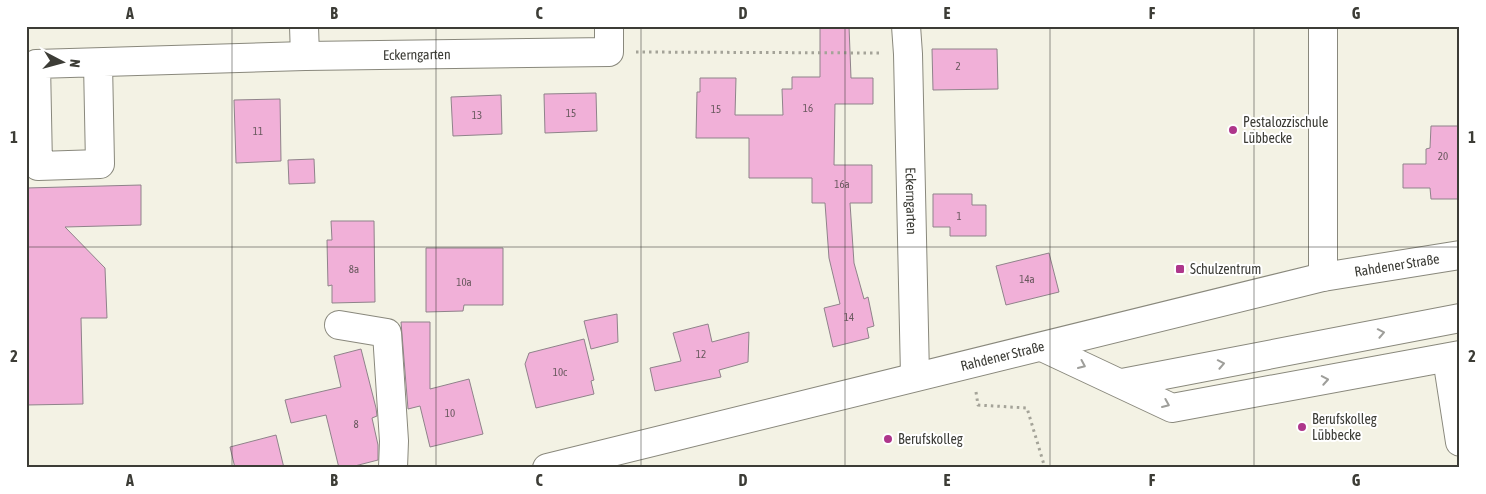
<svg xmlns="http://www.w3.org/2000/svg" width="1486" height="494" font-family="'Asap Condensed',sans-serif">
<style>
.building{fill:#f1b0d8;stroke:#8f838a}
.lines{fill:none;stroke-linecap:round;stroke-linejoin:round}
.minor-casing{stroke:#89887c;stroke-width:30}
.path{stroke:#a4a398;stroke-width:3;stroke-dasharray:2.5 4;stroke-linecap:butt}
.minor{stroke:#fff;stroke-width:28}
.oneway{stroke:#9e9e9a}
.grid{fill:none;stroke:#3c3c36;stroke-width:1;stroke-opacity:0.55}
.poi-dot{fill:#ae368b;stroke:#fff;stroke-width:2}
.labels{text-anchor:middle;stroke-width:4;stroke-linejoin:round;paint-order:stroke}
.number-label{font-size:11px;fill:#69595e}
.street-label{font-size:14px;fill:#3c3c36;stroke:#fff}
.poi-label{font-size:14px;fill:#3c3c36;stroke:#fff;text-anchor:start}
.neatline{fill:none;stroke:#3c3c36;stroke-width:2}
.grid-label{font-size:16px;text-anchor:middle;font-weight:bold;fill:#3c3c36}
</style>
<rect width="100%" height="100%" fill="#f3f2e4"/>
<!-- building -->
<path class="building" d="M820 26H849L851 78H873V104H835L834 165H872V203H850L854 263 864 299 868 297 874 326 867 328 869 338 833 347 824 308 840 304 829 258 825 203H812V178H749V138H696L697 92H700V78H736L735 115H783L782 89H792V77H820Z
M932 49H997L998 89 933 90Z
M596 93 597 131 545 133 544 94Z
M501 95 502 134 453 136 451 97Z
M280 99 281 161 236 163 234 100Z
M1431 126H1460V199H1431L1430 188H1403V164H1426V149L1430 148Z
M314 159 315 183 289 184 288 160Z
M141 185V225L65 227 105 268 107 318H81L83 404 26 405V188Z
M933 194H972V205H986V236H950V227H933Z
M331 221H374L375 302 332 303V285L328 286 327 240H332Z
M426 248H503V305H464L463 311 426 312Z
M1049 253 1059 292 1006 305 996 266Z
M617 314 618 342 591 349 584 321Z
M401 322H430V389L469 379 483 434 430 447 420 406 408 409Z
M708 324 712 342 749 332 748 362 719 370 721 377 655 391 650 368 681 361 673 333Z
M584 339 594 380 591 381 594 394 536 408 525 364 529 353Z
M361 349 376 408 377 416 372 418 378 445V460L347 468H339L326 415 291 423 285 400 341 387 334 356Z
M276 435 284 468H235L230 447Z"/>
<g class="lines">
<defs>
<g id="minor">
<path d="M304 26 305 56"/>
<path id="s1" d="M906 26 908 54 915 376"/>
<path d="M1323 26V277"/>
<path id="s2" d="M98 63 100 164 38 166 36 64 305 56 609 52V26"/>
<path d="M339 325 387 333 394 441 393 468"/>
<path d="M1042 347 1172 408 1460 355"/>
<path d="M1447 358 1460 442"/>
<path d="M1122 383 1460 318"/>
<path id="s3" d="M547 468 1323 277 1460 255"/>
</g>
</defs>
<!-- minor casing -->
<use href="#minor" class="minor-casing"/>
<!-- path -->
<path class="path" d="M636 52 880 53
M976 392 978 405 1027 408 1045 468"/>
<!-- minor -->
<use href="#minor" class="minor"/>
</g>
<!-- one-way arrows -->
<defs><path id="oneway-chevron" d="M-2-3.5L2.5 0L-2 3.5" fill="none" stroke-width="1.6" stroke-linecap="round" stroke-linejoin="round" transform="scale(1.25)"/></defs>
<g class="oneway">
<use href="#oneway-chevron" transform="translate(1381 333) rotate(-11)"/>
<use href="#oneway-chevron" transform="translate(1221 364) rotate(-11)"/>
<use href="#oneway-chevron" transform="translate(1082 365) rotate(24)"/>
<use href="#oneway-chevron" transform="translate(1325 380) rotate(-10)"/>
<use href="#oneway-chevron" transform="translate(1166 404) rotate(23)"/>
</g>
<!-- grid -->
<path class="grid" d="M232 26V468M436 26V468M641 26V468M845 26V468M1050 26V468M1254 26V468M26 247H1460"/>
<!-- markers -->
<g class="poi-dot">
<circle cx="1233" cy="130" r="5"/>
<rect x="1175" y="264" width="10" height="10" rx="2.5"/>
<circle cx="1302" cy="427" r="5"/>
<circle cx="888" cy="439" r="5"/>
</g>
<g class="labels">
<!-- number labels -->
<g class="number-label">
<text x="958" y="70">2</text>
<text x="808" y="112">16</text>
<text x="716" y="113">15</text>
<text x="571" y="117">15</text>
<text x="477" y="119">13</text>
<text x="258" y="135">11</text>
<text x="1443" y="160">20</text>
<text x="842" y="188">16a</text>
<text x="959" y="220">1</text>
<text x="354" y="273">8a</text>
<text x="1027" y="283">14a</text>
<text x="464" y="286">10a</text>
<text x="849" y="321">14</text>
<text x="701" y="358">12</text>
<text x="560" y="376">10c</text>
<text x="450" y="417">10</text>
<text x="356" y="428">8</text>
</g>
<!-- street labels -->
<g class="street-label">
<text dy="5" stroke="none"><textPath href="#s2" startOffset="646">Eckerngarten</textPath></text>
<text dy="5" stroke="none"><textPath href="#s1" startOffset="175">Eckerngarten</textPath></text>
<text dy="5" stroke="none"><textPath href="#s3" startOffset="874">Rahdener Straße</textPath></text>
<text dy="5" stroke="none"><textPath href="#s3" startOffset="469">Rahdener Straße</textPath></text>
</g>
<!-- poi labels -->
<g class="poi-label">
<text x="1243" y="127">Pestalozzischule<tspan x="1243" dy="16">Lübbecke</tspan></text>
<text x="1190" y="274">Schulzentrum</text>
<text x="1312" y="424">Berufskolleg<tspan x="1312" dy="16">Lübbecke</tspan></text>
<text x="898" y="444">Berufskolleg</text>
</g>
</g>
<!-- border -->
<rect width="1486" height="494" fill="none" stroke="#ffffff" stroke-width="55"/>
<!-- north arrow -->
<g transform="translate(62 62) rotate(96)" stroke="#ffffff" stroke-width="4" paint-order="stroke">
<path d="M0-4L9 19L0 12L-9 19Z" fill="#3c3c36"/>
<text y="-8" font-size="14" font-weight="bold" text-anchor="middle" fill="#3c3c36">N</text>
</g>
<rect x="28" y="28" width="1430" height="438" class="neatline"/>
<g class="grid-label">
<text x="130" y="19">A</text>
<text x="334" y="19">B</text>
<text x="539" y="19">C</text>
<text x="743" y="19">D</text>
<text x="947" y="19">E</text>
<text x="1152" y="19">F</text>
<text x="1356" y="19">G</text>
<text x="14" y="143">1</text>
<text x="1472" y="143">1</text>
<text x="14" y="362">2</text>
<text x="1472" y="362">2</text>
<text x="130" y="486">A</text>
<text x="334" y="486">B</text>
<text x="539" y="486">C</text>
<text x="743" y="486">D</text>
<text x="947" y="486">E</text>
<text x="1152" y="486">F</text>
<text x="1356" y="486">G</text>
</g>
</svg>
